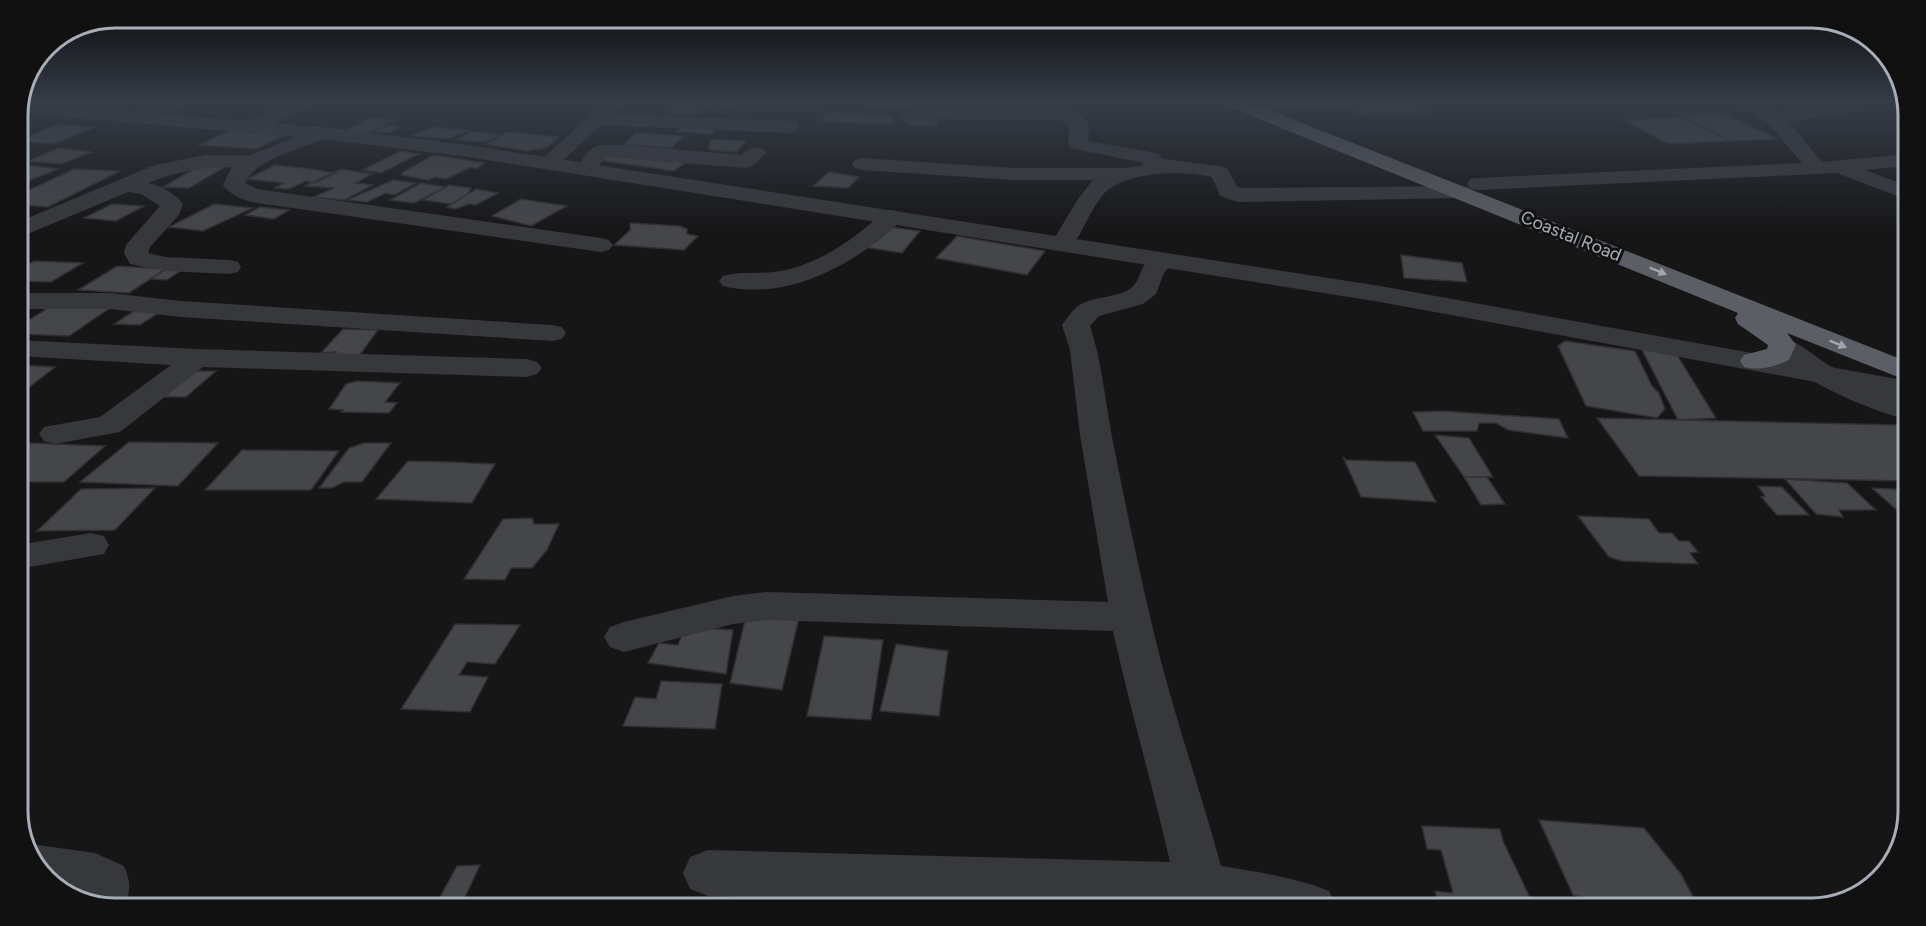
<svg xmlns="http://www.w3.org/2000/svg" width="1926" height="926" font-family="Figtree,sans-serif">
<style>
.building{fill:#45464a;stroke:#303033;stroke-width:1.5}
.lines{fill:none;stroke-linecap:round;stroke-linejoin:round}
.minor{fill:#37383c;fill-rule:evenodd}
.tertiary{fill:#37383c;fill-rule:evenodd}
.trunk{fill:#5b5e64;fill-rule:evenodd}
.oneway{fill:#a0a6af}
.labels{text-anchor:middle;stroke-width:6;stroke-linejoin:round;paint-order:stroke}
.far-street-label{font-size:18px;fill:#a8aeb7;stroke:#111112}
.rim{fill:none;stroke:#a8aeb7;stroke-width:3}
</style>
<rect width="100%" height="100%" fill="#161617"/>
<!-- building -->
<path class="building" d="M181 102H191L162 113 138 111 145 108 161 110Z
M548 102H594L592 104 547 103Z
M677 102H714L696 115 665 112Z
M719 102H766L758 111 713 109Z
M780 102H825L818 111H774Z
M869 102H923L924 107H867Z
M1415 102 1429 112 1360 115 1346 103Z
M826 112 893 116V124L822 122Z
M1677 114H1725L1778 139 1732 141Z
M1681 117 1730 141 1669 144 1623 120Z
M371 118 395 120 370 133 346 130Z
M911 120 939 121 937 126 908 125Z
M57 124 95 127 54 144 18 141Z
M685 124 718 126 712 134 677 132Z
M389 125 401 126 391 133 374 132Z
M432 127 469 130 449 139 411 136Z
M229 131 285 135 256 149 199 145Z
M471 131 500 135 485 142 456 140Z
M507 132 559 137 546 148 526 151 486 144Z
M636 133 684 136 671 148 624 144Z
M711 139 746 141 737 152 710 150 708 147Z
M59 148 92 152 61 164 28 161Z
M400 151 419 154 381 173 362 170Z
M609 153 690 159 674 171 598 160Z
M434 155 485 163 476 169 471 167 446 179 435 177 428 180 401 175 403 172Z
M27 165 58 169 26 182 18 180V168Z
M275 165 304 168 336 173 315 183 306 181 289 189 275 188 284 183 247 179Z
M199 166 225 167 189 188 163 187Z
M74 169 120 171 48 207 18 205V195Z
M341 169 372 174 356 183 373 185 344 200 314 197 334 188 304 186Z
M829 172 859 177 848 188 813 186Z
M393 180 416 183 394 195 386 193 367 202 347 200Z
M421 183 446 187 414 203 390 200Z
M449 185 471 188 468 194 452 204 423 200Z
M476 189 498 193 476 205 469 204 455 209 447 207Z
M521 199 567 206 531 226 492 216Z
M112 204 144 206 116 221 84 218Z
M214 204 253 208 203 231 169 227Z
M260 207 289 210 274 219 245 215Z
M630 223 680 226 687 229V234L698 236 684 250 614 245 630 230Z
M883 226 920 231 902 253 863 247Z
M957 236 1045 251 1027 275 936 258Z
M1401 255 1462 263 1467 282 1404 278Z
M34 261 83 263 51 282 18 281V270Z
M173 265H189L167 280 150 279Z
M117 266 166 269 129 293 78 290Z
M51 306 110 308 69 336 18 334V327Z
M137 309 160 312 140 325 114 324Z
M343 329 378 330 359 356H332L336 352 321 353Z
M1565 341 1635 351 1652 386 1659 393 1665 409 1657 418 1586 406 1558 346Z
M1641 348 1677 355 1716 418 1678 420Z
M18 365 55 367 18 396Z
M192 371H216L186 397H158Z
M357 381 400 383 385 402 397 403 389 413 341 412 343 410 329 409 346 384Z
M1443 411 1559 419 1568 438 1508 430 1496 423H1479L1477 431H1423L1413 412Z
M1597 418 1898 425 1908 434V481L1639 476Z
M1435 435 1469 438 1493 477H1464Z
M129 442 218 443 178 486 80 482Z
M29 443 105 446 64 482H18V452Z
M364 443H391L362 482H344L332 488H319L349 448Z
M242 450 339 451 311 490H205Z
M1343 457 1346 460 1415 462 1436 502 1361 497Z
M408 461 450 462 495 464 472 503 376 499Z
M1464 477H1487L1505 504 1481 505Z
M1785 479 1847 483 1876 510H1839L1843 517 1816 514Z
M1758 486 1782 487 1809 515H1777L1761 497 1765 496Z
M155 488 115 530 37 531 81 489Z
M1872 488 1908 490V520Z
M1578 516 1649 519 1659 533H1672L1679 541H1689L1698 552 1690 553 1698 564 1622 561 1609 557Z
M532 518 534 524H559L547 550 532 568H511L505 580 464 579 503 519Z
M799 618 782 690 730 683 745 620Z
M455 624 520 625 495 664 467 662 459 675 488 677 470 712 401 709Z
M685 627 733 630 726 674 648 663 659 643 678 645Z
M824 636 883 640 871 720 807 716Z
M896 644 948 651 939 716 880 711Z
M661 681 722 684 715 729 623 726 635 697 656 699Z
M1539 820 1644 828 1681 874 1699 908H1605L1602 903 1573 895Z
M1422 826 1500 829 1503 841 1535 908H1440L1435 891 1453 893 1441 850 1427 849Z
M480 865 460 908H434L457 866Z"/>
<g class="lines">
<!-- minor -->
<path class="minor" d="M289 102H312L309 106 257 132H243L241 128 243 124Z
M605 102 623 103 613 114 790 121 797 123 799 127 797 131 790 133 601 125 556 167H542L539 163 542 159Z
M1263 102H1359L1356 106 1350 107 1271 109 1265 108 1262 104Z
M1736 102H1758L1778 113 1841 102H1862L1863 104 1858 111 1789 122 1822 162 1908 154V166L1865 170 1908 186V200L1837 173 1478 190 1470 189 1467 184 1470 179 1478 178 1802 163 1768 123Z
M937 107 1071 111C1090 120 1090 120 1088 141L1151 152 1158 154 1163 159 1220 166 1228 169 1237 187 1241 188 1460 186 1468 187 1471 192 1468 197 1460 198 1238 202 1220 196 1212 177C1183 170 1121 171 1102 196 1089 212 1083 232 1071 249L1063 251 1055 249 1051 244 1078 199 1093 180H1012L862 170 855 168 852 164 855 160 862 158 1012 168H1123L1140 166 1144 163 1071 148 1068 144 1070 125 1061 120 937 119 908 123 901 121 899 117 901 113Z
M322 127 329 129 332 133 329 137C307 146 254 160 245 183L257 189 601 238 609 240 613 245 609 250 601 252 251 202C241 199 229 194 223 185L232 167C203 167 176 171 148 183 160 185 176 194 183 204L179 215 150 247 148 253 165 257 229 260 238 262 241 267 238 272 229 274 165 271 130 264 124 253 126 245 160 206 141 194 128 192 18 238V222L155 165 206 155H250Z
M599 145H626L741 155C749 149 753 146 763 149L766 153 753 166 746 168 605 157 593 173 586 175 579 173 576 169C582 160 588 148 599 145Z
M892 210 900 212 903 217 900 222C855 264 787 302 723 286L719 281 723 276C740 271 757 274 774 272 816 267 854 239 884 212Z
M1163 253 1172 255 1175 260 1164 273 1156 294 1143 304 1099 316 1090 326C1102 362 1105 400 1112 437 1124 497 1136 557 1150 616 1169 701 1198 782 1221 866 1258 872 1294 877 1329 891L1337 908H1148L708 896 690 889 683 873 690 857 708 850 1170 862C1152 784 1130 708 1113 631L767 620 733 624 624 652 610 647 604 637 610 627 624 622 733 596 767 592 1108 602 1080 435 1070 350 1062 325C1067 318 1074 308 1081 304 1096 296 1116 298 1130 289 1144 279 1137 259 1163 253Z
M18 293H109L181 301 552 325 562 327 566 333 562 339 552 341 181 317 109 309H18Z
M1782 337C1799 341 1817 359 1834 368 1858 381 1883 389 1908 400V420C1870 411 1790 377 1768 345L1772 339Z
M18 340 196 349 527 359 537 362 542 368 537 374 527 377 203 367 120 432 55 444 44 441 39 434 44 427 100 417 171 365 18 356Z
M91 533 104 536 109 545 104 554 18 569V545Z
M38 845 95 853 124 866C131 882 131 891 124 908L74 898 75 896 69 895 35 865 29 849Z"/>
<!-- tertiary -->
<path class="tertiary" d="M21 103 322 127 468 145 1380 286 1908 381V399L1380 302 468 157 322 139 19 113Z"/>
<!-- trunk -->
<path class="trunk" d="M1224 102H1249L1908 362V381L1787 333 1796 345 1789 360C1774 367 1760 371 1744 367L1740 361 1744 355 1767 349 1768 345 1738 324 1735 318 1738 313 1227 106Z"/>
</g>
<!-- one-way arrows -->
<defs><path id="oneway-solid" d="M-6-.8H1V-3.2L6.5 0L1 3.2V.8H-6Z" transform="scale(1.5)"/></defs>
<g class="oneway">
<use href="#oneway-solid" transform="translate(1658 271) rotate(22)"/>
<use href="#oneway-solid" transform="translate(1838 344) rotate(22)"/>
</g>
<!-- sky -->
<linearGradient id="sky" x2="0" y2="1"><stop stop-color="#0c0c0d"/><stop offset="0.44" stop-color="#363c47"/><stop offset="1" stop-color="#363c47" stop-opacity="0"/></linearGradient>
<rect width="1926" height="232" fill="url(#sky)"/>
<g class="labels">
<!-- far-street labels -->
<g class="far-street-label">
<text transform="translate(1571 236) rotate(22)" y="6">Coastal Road</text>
</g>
</g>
<!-- crop -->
<path d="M0 0H1926V926H0ZM115 28H1811A87 87 0 0 1 1898 115V811A87 87 0 0 1 1811 898H115A87 87 0 0 1 28 811V115A87 87 0 0 1 115 28Z" fill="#111112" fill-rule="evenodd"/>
<path class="rim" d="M115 28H1811A87 87 0 0 1 1898 115V811A87 87 0 0 1 1811 898H115A87 87 0 0 1 28 811V115A87 87 0 0 1 115 28Z"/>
</svg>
